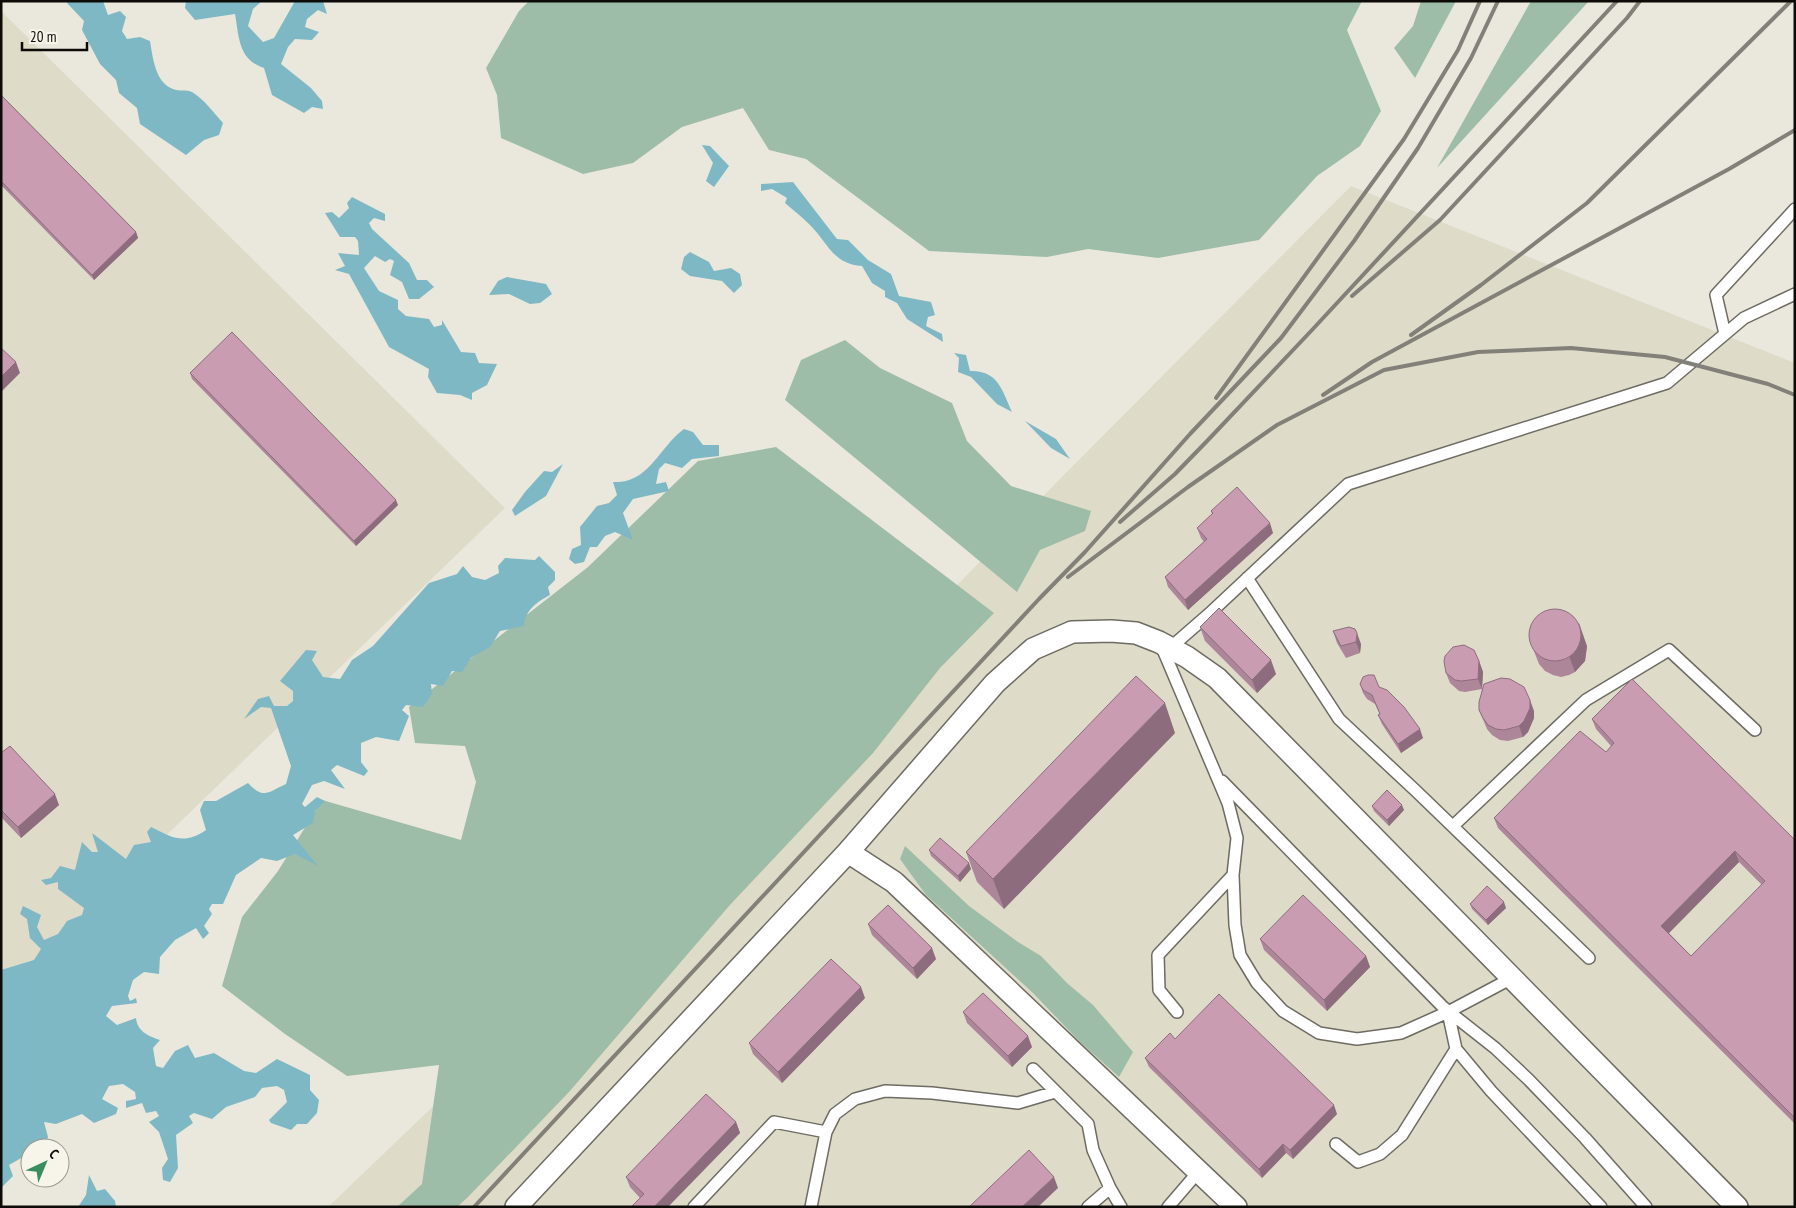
<svg xmlns="http://www.w3.org/2000/svg" width="1796" height="1208" font-family="'PT Sans Narrow',sans-serif">
<style>
.built{fill:#dedbc9}
.green{fill:#9ebda8}
.water{fill:#7fb8c5}
.lines{fill:none;stroke-linecap:round;stroke-linejoin:round}
.lane-casing{stroke:#6d6b62;stroke-width:14}
.street-casing{stroke:#6d6b62;stroke-width:24}
.lane{stroke:#fff;stroke-width:11}
.street{stroke:#fff;stroke-width:21}
.rail{stroke:#828079;stroke-width:4}
.wall{fill:#ae8699;fill-rule:evenodd}
.shaded-wall{fill:#8d6d7d}
.building{fill:#ca9cb2;stroke:#8d6d7d;fill-rule:evenodd}
</style>
<rect width="100%" height="100%" fill="#eae8dd"/>
<!-- built -->
<path class="built" d="M1 11 505 508 1 995Z
M1351 186 1795 363V1207H328L700 851 1054 485Z"/>
<!-- green -->
<path class="green" d="M529 1H1362L1347 30 1381 111 1360 146 1317 176 1259 240 1158 258 1088 249 1047 257 929 251 806 159 769 150 743 108 682 127 633 163 583 174 501 138 497 95 486 68 519 11Z
M1421 1H1456L1415 78 1394 48 1413 26Z
M1531 1H1589L1437 168Z
M845 340 880 368 952 403 967 441 1011 486 1091 511 1085 531 1040 550 1017 592 785 400 801 360Z
M776 447 994 613 940 668 873 753 729 906 569 1092 467 1198 457 1207H397L422 1184 439 1065 347 1076 285 1034 222 986 242 917 278 871 322 800 461 840 476 782 465 746 415 743 409 707 588 567 698 461Z
M905 846 969 906 1018 942 1041 956 1067 983 1093 1005 1133 1052 1119 1077 1080 1042 1033 993 926 895 900 859Z"/>
<!-- water -->
<path class="water" d="M68 1H103L108 15 120 11 126 17 122 31 127 39 140 37 150 41C153 58 155 82 173 89 179 92 187 89 192 92 204 99 214 113 223 123L219 135 204 140 186 155 140 124 137 108 119 93 116 80 100 64 82 30 84 21 67 3Z
M186 1H262L253 9 248 26 263 42 274 38 295 1H323L327 14 318 10 307 19 305 27 319 32 312 40 295 39 288 47 281 64 311 88 322 101 323 109 312 107 304 113 272 95 264 68C238 60 239 36 235 14L195 20 185 8Z
M702 145 710 146 729 166 714 187 706 181 713 163Z
M793 182 837 239 848 240 868 260 891 274 899 296 931 302 935 315 928 317 926 326 942 334 943 342 907 319 897 303 885 297V291L872 283 862 266C832 264 828 242 809 224 802 217 793 210 785 203L787 198 772 189 761 191V184Z
M352 197 385 214V221L374 218 369 223 372 229 409 263 417 280H427L434 287 419 299H409L402 282 390 275 394 261 390 259 385 262 375 256 364 268 379 291 398 300V309L406 316 429 319 434 327 442 325V320L461 352 475 353 479 363 497 364 487 385 472 393V400L460 395 437 393 428 377 429 369 389 347 349 274 335 270 345 266 338 253 359 255 358 241 355 237H340L325 213 332 212 339 218 349 208 347 203Z
M690 252 709 262 714 271 731 268 740 274 742 285 734 293 722 281 690 276 681 269 684 257Z
M507 277 546 284 552 294 540 303 530 304 509 294 489 295 498 281Z
M954 353 966 355 970 371C998 370 1002 390 1012 412L997 404 971 377 958 372 959 358Z
M1025 421 1056 439 1070 459 1051 448Z
M684 429 693 432 703 445H719V456L692 459 682 468 665 463 659 469 656 484 666 482 669 491 633 499 623 513 633 540 615 532 605 536 597 547H590L584 562 575 564 569 559 572 549 581 545 580 527 597 506 609 503 617 495 613 482C618 482 624 482 629 480 651 474 665 442 684 429Z
M563 464 546 496 515 516 512 510 525 492 544 471 552 472Z
M539 556 555 572V580L548 587 550 595C537 602 525 610 524 626L500 631 490 647 471 658 462 672 452 671 443 686 431 684 432 694 423 707 406 705 402 710 409 716 399 741 376 737 361 743V762L368 771 364 776 337 765 331 770 345 789 324 781 312 785 302 804 305 807 317 797 325 801 315 811 313 823 293 835 318 866 295 854 277 861 261 858 236 875 223 904H212L209 909 212 914 204 926 209 933 203 939 196 928 175 940 160 957 159 974 144 972 133 980 128 996 130 1001 136 998 137 1003 112 1006 106 1016 117 1025 136 1018C137 1031 148 1036 160 1040L153 1048 156 1066 163 1068 175 1051 188 1045 195 1058 214 1053 244 1071 256 1073 277 1059 310 1075V1090L319 1100 317 1113 307 1124H297L291 1130 271 1123 269 1120 287 1102 284 1090 277 1086 262 1088 255 1097 226 1107 212 1119 194 1113 189 1116 193 1123 176 1135 178 1168 170 1182 163 1180 162 1168 168 1159 159 1132 149 1122 159 1116 156 1111 146 1113 142 1103 126 1108V1101L136 1099 135 1092 123 1084 109 1086 102 1099 118 1108 116 1114 94 1123 82 1114 56 1124 44 1122 48 1137 45 1145 40 1148H30V1153L9 1165 13 1176 1 1188V970L34 960 41 949 30 938 27 919 20 914 23 906 41 915 37 927 44 940 58 934 67 921 82 915 84 908 58 889V882L46 885 41 880 51 878 60 866 75 870 82 842 92 852H98L92 833 126 859 134 845 151 842 147 832 151 827C173 838 184 845 206 830L200 810 204 801H216L248 783C264 800 268 792 286 784L291 766 271 708 261 707 244 719 258 699 269 696 274 706H287L293 701V691L280 681 306 650 317 651 312 660 323 677 340 679 352 660 373 646 429 583 457 574 463 566 472 577 485 580 499 573 498 566 505 558 535 560Z
M89 1175 97 1191 105 1189 115 1201 116 1207H78L86 1195Z"/>
<g class="lines">
<defs>
<path id="lane" d="M1725 334 1716 295 1795 209
M1247 578 1339 719 1416 791 1589 958
M1161 645 1228 803 1237 838 1233 875 1235 925 1240 955 1257 983 1283 1011 1319 1033 1357 1039 1401 1033 1448 1012 1512 978
M1170 648 1209 614 1348 484 1667 383 1744 318 1795 294
M1222 781 1443 1007 1495 1048 1529 1080 1585 1138 1646 1207
M1453 826 1586 700 1669 650 1755 730
M1177 1012 1159 990 1158 955 1233 875
M1448 1012 1456 1049 1491 1091 1601 1207
M1033 1069 1088 1124 1093 1150 1110 1188 1121 1207
M1336 1144 1358 1162 1380 1154 1402 1135 1456 1049
M694 1207 774 1122 826 1132
M811 1207 826 1132 835 1114 855 1099 885 1091 932 1093 1018 1103 1055 1092
M1088 1207 1110 1188
M1168 1207 1199 1171"/>
<path id="street" d="M848 852 894 882 1236 1207
M516 1207 848 852 995 683 1033 649 1072 632 1111 631 1136 633 1159 642 1187 657 1217 678 1737 1207"/>
</defs>
<!-- lane casing -->
<use href="#lane" class="lane-casing"/>
<!-- street casing -->
<use href="#street" class="street-casing"/>
<!-- lane -->
<use href="#lane" class="lane"/>
<!-- street -->
<use href="#street" class="street"/>
<!-- rail -->
<path class="rail" d="M1352 296 1440 220 1627 18 1640 1
M1411 335 1481 285 1587 203 1791 1
M1323 395 1372 362 1729 169 1795 130
M1216 398 1404 139 1458 50 1480 1
M1120 522 1175 474 1209 439 1312 330 1617 1
M1068 577 1188 487 1277 425 1384 370 1478 352 1571 348 1665 357 1768 384 1795 395
M474 1207 1039 599 1085 552 1190 434 1281 338 1354 241 1418 148 1471 58 1498 1"/>
</g>
<!-- wall -->
<path class="wall" d="M1 95 136 232 138 238 94 280 1 185Z
M190 373 398 505 356 546 192 379Z
M1211 511 1273 533 1188 610 1168 587 1165 577 1204 542 1201 538 1197 528 1212 514Z
M1200 627 1276 674 1257 693 1205 641Z
M1333 631 1361 644 1360 653 1346 658 1337 643Z
M1530 641 1587 646 1585 661 1575 672 1569 675 1561 677 1553 675 1545 671 1539 664Z
M1479 661 1483 672 1482 689 1534 711V718L1528 732 1523 737 1508 741 1500 740 1492 735 1487 729 1479 710 1482 689 1465 692 1459 691 1450 683 1446 673Z
M1360 684 1379 687 1423 738 1401 753 1382 724 1378 715 1380 714 1375 704 1367 699 1363 693Z
M1592 719 1795 840V1124L1498 828 1494 818 1606 752 1611 746 1596 729ZM1739 862 1762 885 1691 956 1669 933Z
M1175 733 1004 909 977 882 966 852Z
M1 753 59 805 21 838 1 817Z
M1372 806 1404 810 1389 826 1374 811Z
M929 850 971 869 960 882 931 856Z
M1470 904 1506 908 1488 925 1472 909Z
M868 924 936 959 917 979 872 935Z
M1260 939 1366 956 1370 967 1327 1011 1264 950Z
M865 998 782 1083 753 1054 749 1043Z
M963 1012 1032 1047 1012 1067 967 1023Z
M1175 1039 1337 1114 1293 1159 1286 1153 1262 1178 1149 1067 1145 1058Z
M736 1122 740 1133 640 1198 630 1187 626 1177Z"/>
<!-- shaded-wall -->
<path class="shaded-wall" d="M136 232 138 238 94 280 92 275Z
M16 362 20 373 1 392V377Z
M396 500 398 505 356 546 354 541Z
M1270 523 1273 533 1188 610 1185 600Z
M1579 623 1587 646 1585 661 1575 672 1569 656Z
M1357 633 1361 644 1360 653 1356 642Z
M1271 660 1276 674 1257 693 1252 680Z
M1479 661 1483 672 1482 689 1478 679Z
M1530 700 1534 711V718L1528 732 1523 737 1519 726Z
M1165 703 1175 733 1004 909 993 879Z
M1420 729 1423 738 1401 753 1398 744Z
M55 794 59 805 21 838 18 827Z
M1402 805 1404 810 1389 826 1387 820Z
M1735 851 1739 862 1665 937 1661 926Z
M969 863 971 869 960 882 958 876Z
M1504 902 1506 908 1488 925 1486 920Z
M932 948 936 959 917 979 913 968Z
M1366 956 1370 967 1327 1011 1324 1000Z
M861 987 865 998 782 1083 778 1072Z
M1028 1036 1032 1047 1012 1067 1008 1056Z
M1334 1105 1337 1114 1293 1159 1290 1150Z
M736 1122 740 1133 668 1207H654Z
M1283 1144 1286 1153 1262 1178 1259 1169Z
M1054 1177 1058 1188 1038 1207H1022Z"/>
<!-- building -->
<path class="building" d="M1 95 136 232 92 275 1 181Z
M232 332 396 500 354 541 190 373Z
M1 348 16 362 1 377Z
M1237 487 1270 523 1185 600 1165 577 1207 539 1197 528 1213 513 1211 511Z
M1219 608 1271 660 1252 680 1200 627Z
M1529 635a26 26 0 1 1 52 0a26 26 0 1 1-52 0Z
M1349 627 1355 629 1357 633 1356 642 1341 646 1333 631Z
M1464 645 1474 650 1479 661 1478 679 1461 681 1455 680 1446 673 1444 661 1445 656 1453 647Z
M1368 675H1374L1379 687 1387 690 1404 707 1420 729 1398 744 1378 715 1380 714 1372 695 1363 690 1360 684 1363 677Z
M1136 676 1165 703 993 879 966 852Z
M1501 678 1510 679 1524 687 1530 700V708L1524 721 1519 726 1504 730 1496 729 1488 725 1483 718 1479 710V702L1484 684Z
M1632 679 1795 840V1118L1494 818 1580 731 1606 752 1614 743 1592 719ZM1735 851 1765 881 1691 956 1661 926Z
M10 746 55 794 18 827 1 810V753Z
M1387 790 1402 805 1387 820 1372 806Z
M940 838 969 863 958 876 929 850Z
M1487 886 1504 902 1486 920 1470 904Z
M1303 895 1366 956 1324 1000 1260 939Z
M888 905 932 948 913 968 868 924Z
M831 959 861 987 778 1072 749 1043Z
M983 993 1028 1036 1008 1056 963 1012Z
M1219 994 1334 1105 1290 1150 1283 1144 1259 1169 1145 1058 1170 1033 1175 1039Z
M706 1094 736 1122 654 1207H631L644 1194 626 1177Z
M1029 1150 1054 1177 1022 1207H969Z"/>
<!-- border -->
<rect width="1796" height="1208" fill="none" stroke="#0c0b08" stroke-width="5"/>
<!-- north arrow -->
<g transform="translate(45 1163) rotate(44)"><circle r="24" fill="#f7f5ea" stroke="#999790"/>
<path d="M0-4L9 19L0 12L-9 19Z" fill="#398d5f"/>
<text y="-8" font-size="14" font-weight="bold" text-anchor="middle" fill="#0c0b08">С</text>
</g>
<!-- scale -->
<path d="M22 42v8h65v-8" fill="none" stroke="#0c0b08" stroke-width="2.5"/>
<text x="30" y="42" font-size="15" fill="#0c0b08" stroke="#f7f5ea" stroke-width="4" paint-order="stroke">20 m</text>
</svg>
